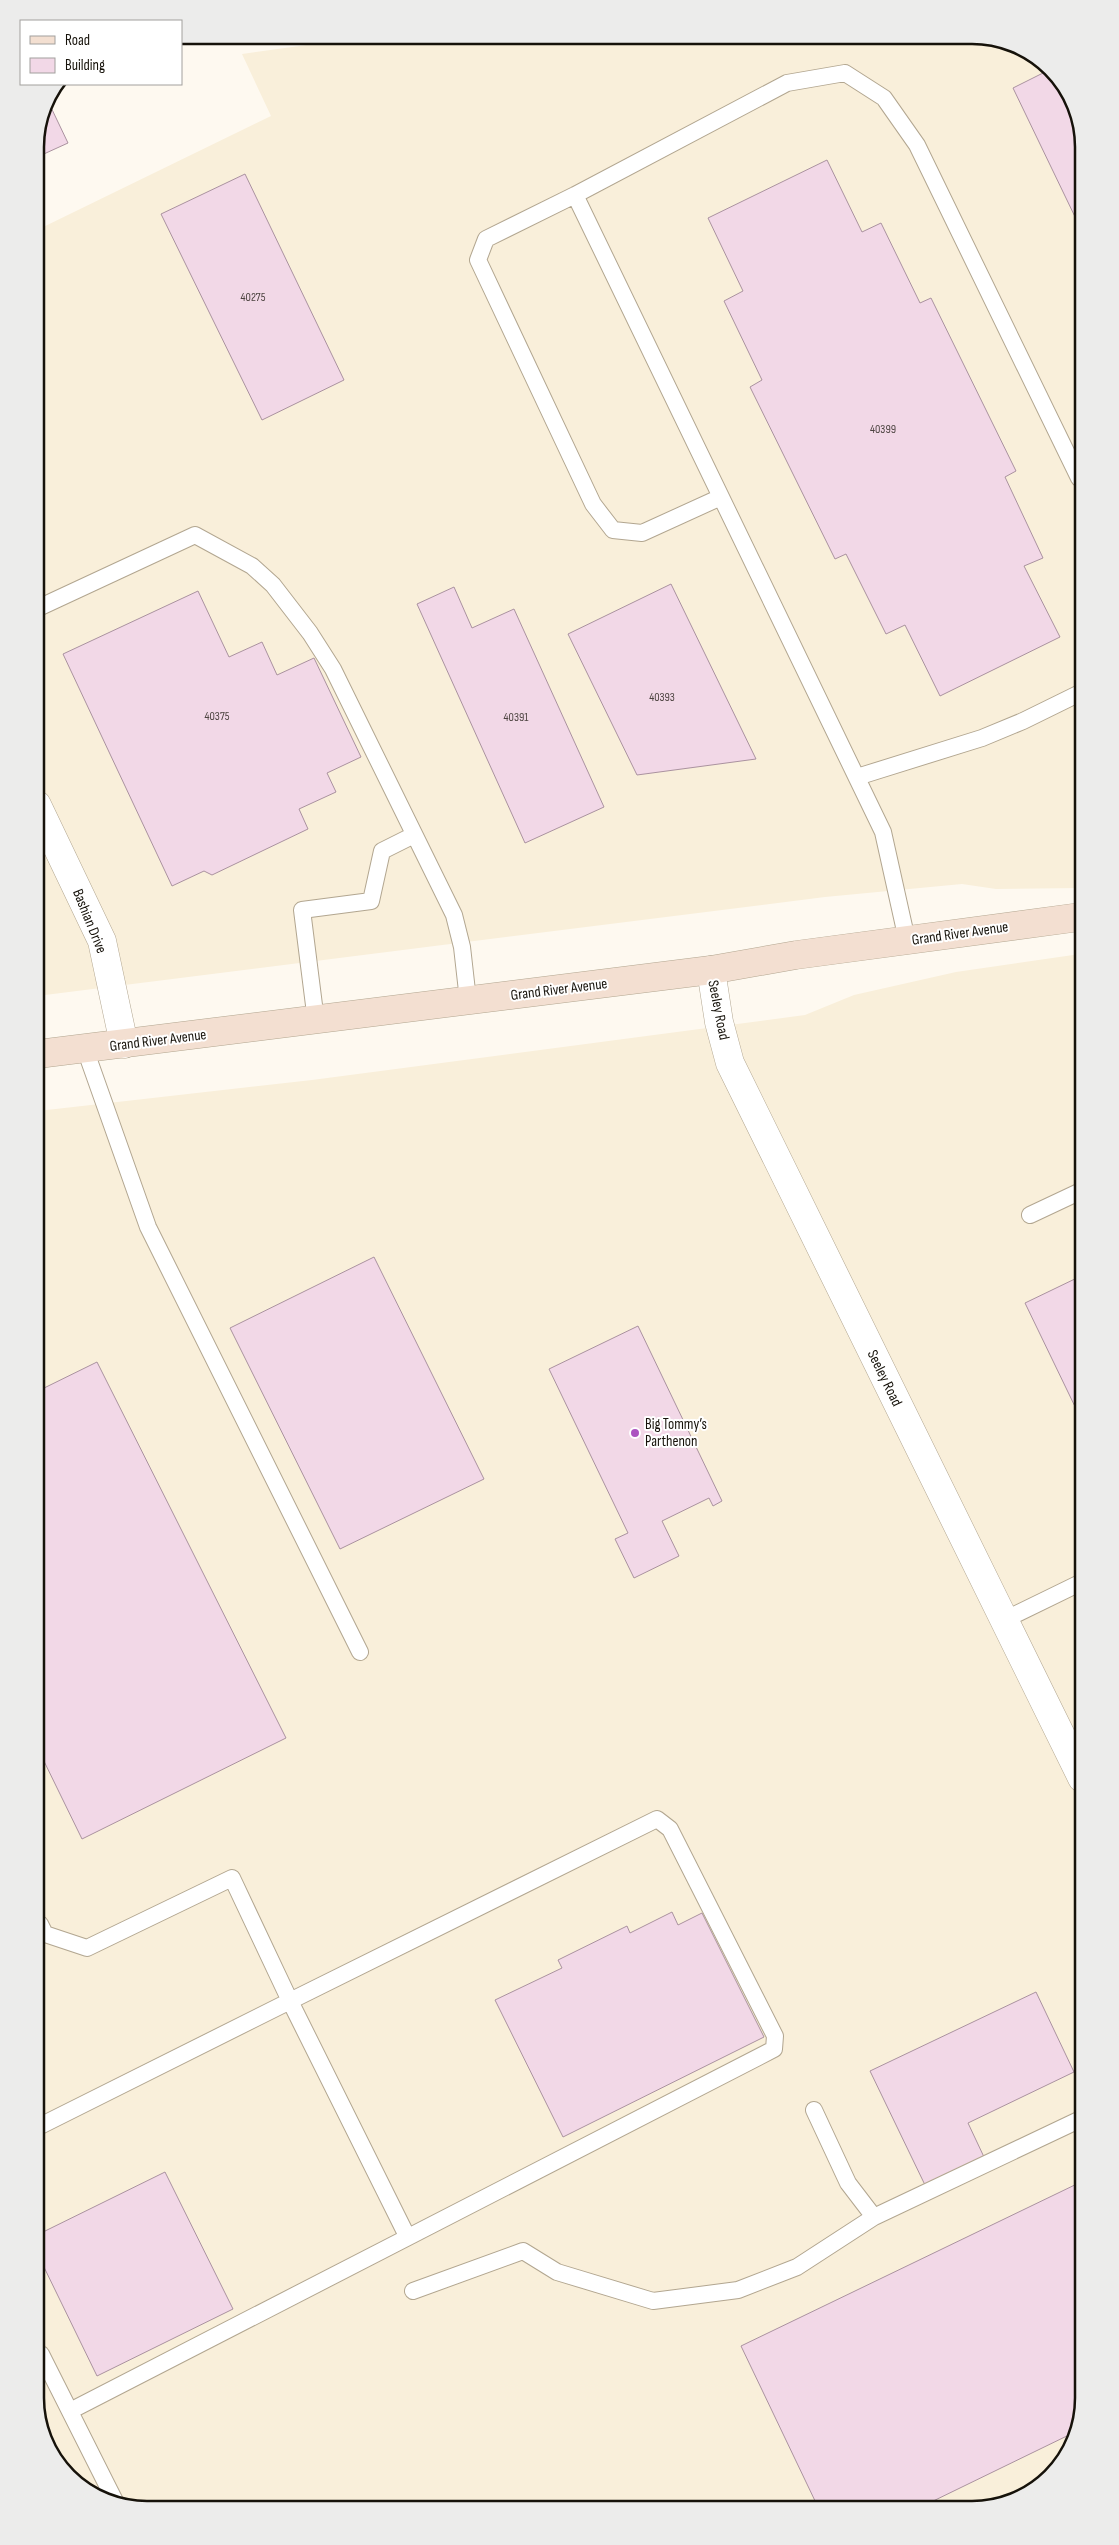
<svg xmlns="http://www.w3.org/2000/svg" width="1119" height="2545" font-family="'Sofia Sans Condensed',sans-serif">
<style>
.commercial{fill:#f9efda}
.building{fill:#f2d8e7;stroke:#aa929f}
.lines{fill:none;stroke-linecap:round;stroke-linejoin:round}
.service-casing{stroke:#b2a690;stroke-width:18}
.minor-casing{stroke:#b2a690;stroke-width:29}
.secondary-casing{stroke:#b2a690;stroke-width:29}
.service{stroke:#fff;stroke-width:16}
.minor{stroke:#fff;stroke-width:28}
.secondary{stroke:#f3dfd1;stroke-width:28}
.poi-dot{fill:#ac53c0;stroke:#fff;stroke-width:2}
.labels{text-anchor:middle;stroke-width:4;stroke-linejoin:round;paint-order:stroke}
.number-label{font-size:12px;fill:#4d4441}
.street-label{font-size:15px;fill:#16120a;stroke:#fff}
.poi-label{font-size:15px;fill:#16120a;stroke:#fff;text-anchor:start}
.rim{fill:none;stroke:#16120a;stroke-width:2.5}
</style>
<rect width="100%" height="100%" fill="#fef9f0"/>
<!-- commercial -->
<path class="commercial" d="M379 35H980L1040 58 1078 111 1080 888 996 889 962 884 825 897 37 996 35 231 271 116 242 54Z
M1080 954 1084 2398 1065 2461 1008 2504 139 2510 79 2487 41 2434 38 1111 312 1080 805 1015 854 995 956 972Z"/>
<!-- building -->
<path class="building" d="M1049 70 1078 111V223L1013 88Z
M47 99 68 143 35 158V140Z
M827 160 862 232 881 223 920 303 931 298 1016 471 1005 477 1043 558 1024 566 1060 637 940 696 905 625 886 634 846 554 835 559 750 387 762 380 724 301 743 291 708 218Z
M245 174 344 380 262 420 161 214Z
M671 584 756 759 637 775 568 634Z
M454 587 472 628 514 609 604 807 525 843 417 604Z
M198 591 229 657 262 642 277 675 314 658 361 757 327 773 336 792 299 809 308 829 212 875 204 871 172 886 63 654Z
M374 1257 484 1479 340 1549 230 1328Z
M1081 1276V1419L1025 1303Z
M638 1326 722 1501 713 1506 709 1498 662 1521 679 1556 634 1578 615 1539 628 1533 549 1369Z
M97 1362 286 1738 82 1839 39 1751 38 1391Z
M672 1912 678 1925 702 1913 764 2037 563 2137 495 2000 562 1968 558 1960 627 1926 630 1933Z
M1036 1992 1074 2072 968 2123 984 2157 925 2185 870 2071Z
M165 2172 233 2309 97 2376 41 2261V2233Z
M1083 2181 1084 2398 1073 2433 925 2505H817L741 2346Z"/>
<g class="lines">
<defs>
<path id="service" d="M575 195 883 832 907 940
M721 497 642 533 613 530 593 504 478 260 486 239 575 195 787 83 845 73 884 98 917 145 1079 478
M36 609 195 535 252 566 273 585 310 633 333 669 454 915 462 947 468 1000
M857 777 982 738 1023 721 1080 693
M316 1021 302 910 371 901 382 851 414 835
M85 1049 148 1227 360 1652
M1030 1215 1081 1191
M1004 1620 1082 1582
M40 1924 45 1934 87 1948 232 1878 290 2001 40 2126
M814 2110 848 2183 874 2217
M413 2291 523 2251 557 2272 653 2301 738 2290 797 2267 874 2217 1083 2118
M41 2354 115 2501
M70 2411 774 2049 775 2036 670 1829 657 1819 290 2001 407 2236"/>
<path id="minor" d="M37 805 102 941 124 1044
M711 970 719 1022 730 1063 1082 1778"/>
<path id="secondary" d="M38 1054 711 970 796 955 1080 917"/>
</defs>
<!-- service casing -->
<use href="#service" class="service-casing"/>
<!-- minor casing -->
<use href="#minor" class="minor-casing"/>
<!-- secondary casing -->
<use href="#secondary" class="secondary-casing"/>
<!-- service -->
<use href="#service" class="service"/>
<!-- minor -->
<use href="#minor" class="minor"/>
<!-- secondary -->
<use href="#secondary" class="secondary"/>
</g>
<!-- markers -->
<circle class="poi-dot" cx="635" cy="1433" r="5"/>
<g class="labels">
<!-- number labels -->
<g class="number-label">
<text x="253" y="301">40275</text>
<text x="883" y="433">40399</text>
<text x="662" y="701">40393</text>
<text x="217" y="720">40375</text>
<text x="516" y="721">40391</text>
</g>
<!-- street labels -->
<g class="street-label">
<text transform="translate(90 921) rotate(68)" y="5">Bashian Drive</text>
<text transform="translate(960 933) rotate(-8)" y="5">Grand River Avenue</text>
<text transform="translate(559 989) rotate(-7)" y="5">Grand River Avenue</text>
<text transform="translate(719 1010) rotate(79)" y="5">Seeley Road</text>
<text transform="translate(158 1040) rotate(-7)" y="5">Grand River Avenue</text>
<text transform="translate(885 1378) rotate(64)" y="5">Seeley Road</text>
</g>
<!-- poi labels -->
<g class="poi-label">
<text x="645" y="1429">Big Tommy’s<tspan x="645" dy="17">Parthenon</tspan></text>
</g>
</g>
<!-- crop -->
<path d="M0 0H1119V2545H0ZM147 44H972A103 103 0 0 1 1075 147V2398A103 103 0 0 1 972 2501H147A103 103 0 0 1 44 2398V147A103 103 0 0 1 147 44Z" fill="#ececeb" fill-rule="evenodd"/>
<path class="rim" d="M147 44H972A103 103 0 0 1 1075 147V2398A103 103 0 0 1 972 2501H147A103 103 0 0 1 44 2398V147A103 103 0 0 1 147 44Z"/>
<!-- legend -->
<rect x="20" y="20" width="162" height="65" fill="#ffffff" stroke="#a2a09d"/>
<rect x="30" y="36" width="25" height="8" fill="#f3dfd1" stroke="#a2a09d"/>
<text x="65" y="45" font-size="15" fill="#16120a">Road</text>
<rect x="30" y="58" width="25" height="15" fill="#f2d8e7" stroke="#a2a09d"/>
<text x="65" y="70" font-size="15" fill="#16120a">Building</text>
</svg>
